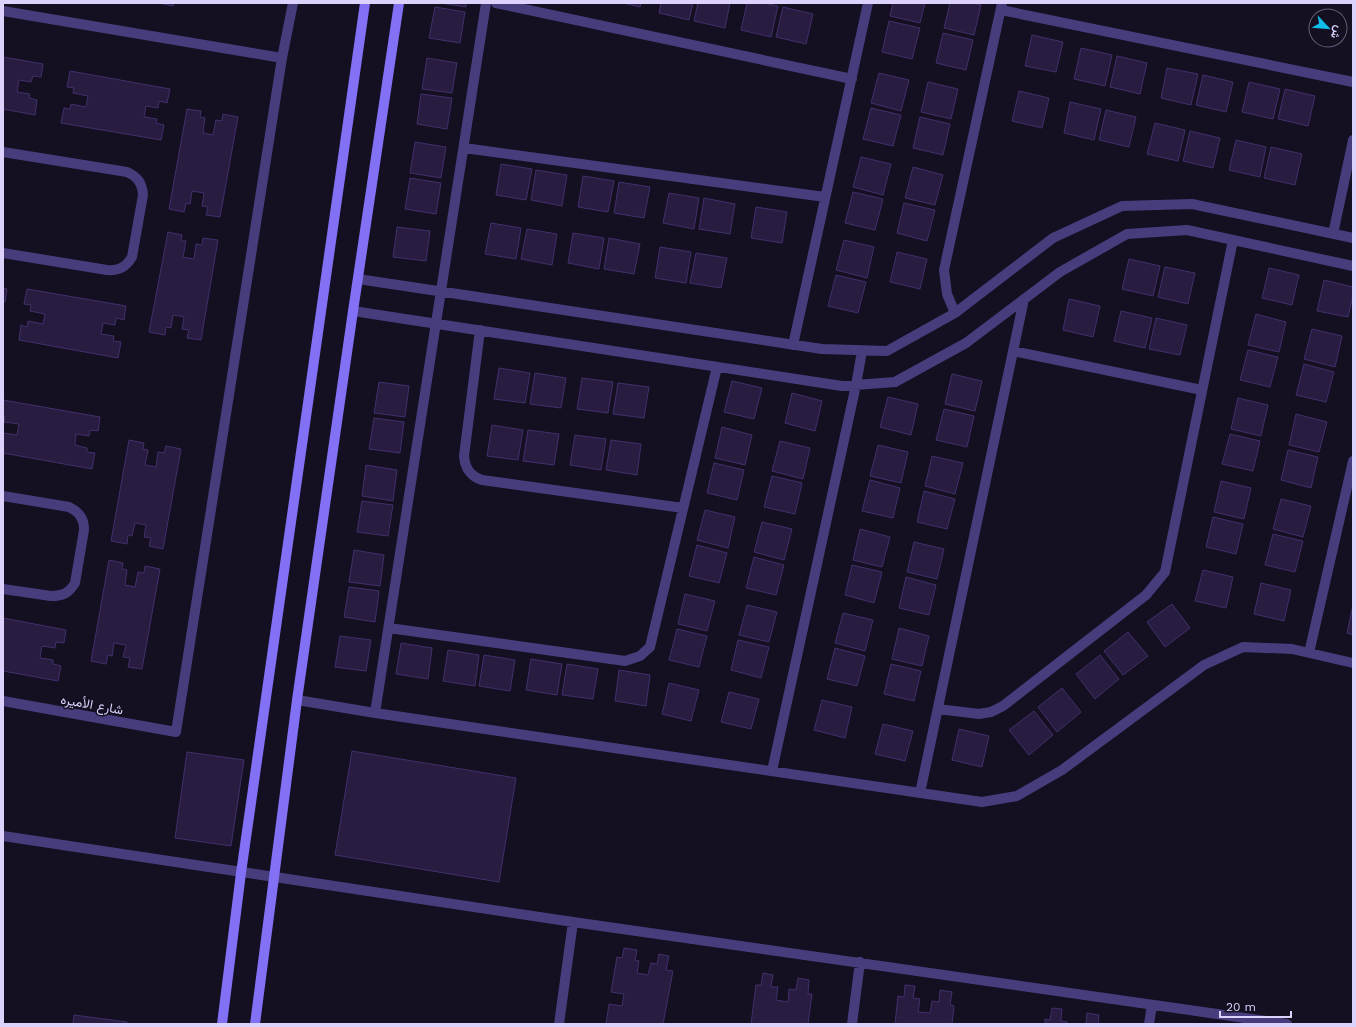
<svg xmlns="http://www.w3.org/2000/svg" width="1356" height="1027" font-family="'Work Sans',Vazirmatn,sans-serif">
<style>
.building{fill:#281c41;stroke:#42306b}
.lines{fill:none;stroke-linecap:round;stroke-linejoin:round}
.street{stroke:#473d7d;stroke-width:10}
.secondary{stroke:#8270f5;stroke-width:10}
.labels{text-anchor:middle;stroke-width:3;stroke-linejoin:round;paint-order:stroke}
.street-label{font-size:13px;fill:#dcd2fc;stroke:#140f21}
</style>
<rect width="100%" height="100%" fill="#140f21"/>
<!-- building -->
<path class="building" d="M159 3H174L173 6Z
M440 3H466V7Z
M623 3H641L640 7Z
M661 3H693L689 20 659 13Z
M698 3H730L725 28 694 21Z
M747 3H763L778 6 771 37 741 30Z
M893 3H925L920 23 890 16Z
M950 3H973L981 5 974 35 944 28Z
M435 7 465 12 460 43 429 38Z
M783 7 813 14 806 44 776 37Z
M889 21 920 28 912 59 882 52Z
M943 33 973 40 966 70 936 63Z
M1032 35 1063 42 1056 72 1025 66Z
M1081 48 1112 55 1105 86 1074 79Z
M1117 56 1147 63 1140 94 1110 87Z
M3 57 43 64 41 77 33 76 31 82 19 80 17 92 30 94 29 98 37 100 35 115 3 109Z
M427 58 457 63 452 93 422 89Z
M1167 68 1198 74 1191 105 1161 98Z
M70 71 170 89 167 103 159 101 158 108 146 106 144 117 157 119 156 123 164 125 161 140 61 123 64 108 70 109 71 104 86 107 88 96 73 93 74 88 67 87Z
M879 73 909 80 901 111 871 103Z
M1203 75 1233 82 1226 112 1196 105Z
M928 82 958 89 951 119 921 112Z
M1249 82 1280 89 1273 119 1242 112Z
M1285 89 1315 96 1308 126 1278 119Z
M1019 91 1049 98 1042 128 1012 121Z
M421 94 452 98 447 129 417 124Z
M1070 102 1101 109 1094 140 1064 133Z
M871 108 901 115 893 146 863 139Z
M187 109 201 111 200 117 205 118 203 133 213 135 216 120 222 121 223 114 238 117 220 217 206 215 208 207 202 206 204 193 192 191 190 204 186 203 184 212 169 209Z
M1106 110 1136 117 1129 147 1099 140Z
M920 117 950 124 943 155 913 148Z
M1155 123 1185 130 1178 161 1147 154Z
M1190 131 1220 138 1213 168 1183 161Z
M1236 140 1266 147 1260 177 1229 170Z
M415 142 446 147 441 178 410 173Z
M1271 147 1302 154 1295 185 1264 178Z
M861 157 891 164 883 195 853 187Z
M501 164 532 169 526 200 496 195Z
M913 167 943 175 935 205 905 198Z
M536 170 567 175 562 206 531 200Z
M583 176 614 181 608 212 578 207Z
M410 178 441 183 436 214 405 209Z
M619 182 650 187 644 218 614 213Z
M853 192 883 199 875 230 845 223Z
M669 193 699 198 694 229 663 223Z
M704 198 735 204 730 234 699 229Z
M904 203 935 210 927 241 897 233Z
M756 207 787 212 782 243 751 238Z
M491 223 521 228 516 259 485 254Z
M397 227 430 231 426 261 393 257Z
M527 229 557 234 552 265 521 259Z
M168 232 182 235 181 241H186L183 257 194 259 196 244 202 245 203 238 218 240 201 340 187 338 189 330 182 329 184 317 173 315 171 328 166 327 165 335 149 332Z
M573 233 604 238 599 269 568 263Z
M609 238 640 244 634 274 604 269Z
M844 240 874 247 867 278 836 270Z
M660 247 691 252 686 283 655 278Z
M897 252 927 259 920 289 890 282Z
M696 253 727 258 721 288 690 283Z
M1129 259 1160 266 1153 296 1122 289Z
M1165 267 1195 273 1188 304 1158 297Z
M1269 268 1299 275 1292 305 1262 298Z
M836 275 866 282 858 313 828 306Z
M1324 280 1353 287V295L1348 317 1317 311Z
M3 288 7 289 5 302H3Z
M27 289 126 306 124 320 116 318 115 325 103 323 101 334 114 336 113 341 121 342 118 358 19 340 21 325 27 327 28 321 43 324 45 314 30 311 31 305 24 304Z
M1069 299 1100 306 1093 337 1063 330Z
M1121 311 1152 318 1145 348 1114 341Z
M1256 314 1286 322 1279 352 1248 345Z
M1156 318 1187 325 1180 355 1149 349Z
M1312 329 1342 336 1335 367 1304 359Z
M1248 350 1278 357 1270 387 1240 380Z
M1304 364 1334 372 1326 402 1296 395Z
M499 368 530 373 525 403 494 399Z
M535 373 566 378 561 408 530 404Z
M952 374 982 381 975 411 945 404Z
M582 378 613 382 608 413 577 409Z
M732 381 762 388 754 419 724 412Z
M379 382 409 386 405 417 374 413Z
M618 383 649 387 644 418 613 414Z
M792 393 822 401 815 431 785 423Z
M888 397 918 404 911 435 880 427Z
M1238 398 1268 405 1261 436 1231 429Z
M3 400 100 417 98 431 90 430 89 436 76 434 75 445 87 448V452L95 453 92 469 3 453V433L17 435 19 424 4 422 5 416H3Z
M944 409 974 416 967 447 936 440Z
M1296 414 1327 422 1319 452 1289 445Z
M374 418 404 422 400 453 369 449Z
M492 425 523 430 518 460 487 456Z
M722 427 752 435 745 465 715 458Z
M528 430 559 434 554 465 523 461Z
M1230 434 1260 441 1253 471 1222 464Z
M575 435 606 439 601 470 570 465Z
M129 440 144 443 143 449 148 450 145 465 156 467 158 452 164 453 166 446 181 449 163 549 149 546 151 538 144 537 146 525 135 523 132 536 128 535 127 544 111 541Z
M611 440 641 444 637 475 606 470Z
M780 441 810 448 803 479 772 471Z
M878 445 908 452 901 483 870 476Z
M1288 450 1318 457 1311 488 1281 480Z
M932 456 963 463 955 494 925 486Z
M714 463 744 470 737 500 707 493Z
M366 465 397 470 393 501 362 496Z
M772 476 802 483 795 514 764 507Z
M870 480 900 488 893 518 862 511Z
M1221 481 1251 488 1244 519 1214 512Z
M924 491 955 499 947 529 917 522Z
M1281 499 1311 506 1303 537 1273 529Z
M362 501 393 505 388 536 357 532Z
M705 510 735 517 728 548 697 540Z
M1213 517 1243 524 1236 554 1206 547Z
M762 522 792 529 784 560 754 552Z
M860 529 890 537 882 567 853 560Z
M1273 534 1303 541 1295 572 1265 565Z
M914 542 944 549 937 579 907 572Z
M697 545 727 553 719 583 689 576Z
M354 550 384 555 380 586 349 582Z
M754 557 784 565 776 595 746 588Z
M109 560 123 563 122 569 127 570 125 585 135 587 138 572 144 573 145 566 160 569 142 669 128 667 130 658 123 657 126 645 114 643 112 656 108 655 106 664 91 661Z
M852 565 882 572 874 603 845 595Z
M1203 570 1233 577 1226 608 1195 601Z
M906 577 936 585 929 615 899 608Z
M1261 583 1291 590 1284 621 1254 614Z
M349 587 379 591 375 622 344 617Z
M685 594 715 601 707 631 678 624Z
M1172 604 1190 628 1165 647 1147 622Z
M747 605 777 612 769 642 739 635Z
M1353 605V635L1347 633Z
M843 613 873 620 865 651 835 643Z
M3 618 66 630 64 643 56 642 55 648 42 646 40 658 53 660V664L61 666 58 681 3 671Z
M899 628 929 636 922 666 892 659Z
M677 629 707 636 699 667 669 660Z
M1128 632 1148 656 1123 675 1104 651Z
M340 636 371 640 366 671 335 667Z
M738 640 769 647 761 678 731 670Z
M401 643 432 648 428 679 396 674Z
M835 648 865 656 857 686 827 679Z
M448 650 479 655 475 686 443 681Z
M484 655 515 660 510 691 479 686Z
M1100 655 1119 679 1095 699 1076 674Z
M531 659 562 664 557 695 526 690Z
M567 664 598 669 593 699 562 695Z
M891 664 921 671 914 701 884 694Z
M619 670 650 675 646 706 615 701Z
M669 683 699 690 691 721 662 714Z
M1062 688 1081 712 1057 732 1038 707Z
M729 692 759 699 751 729 721 722Z
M822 700 852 707 845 738 814 730Z
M1034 711 1053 735 1029 755 1009 730Z
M883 724 913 731 905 761 875 754Z
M959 729 989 736 982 767 952 760Z
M352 751 516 778 499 882 335 855Z
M187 752 244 760 231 846 175 838Z
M624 948 637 950 635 960 639 961 637 973 648 975 651 963 657 964 659 954 669 956 666 970 673 971 663 1024H606L609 1004 622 1006 624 994 611 992 617 957 622 958Z
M763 973 773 975 771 987H778L776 1000 788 1002 789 989 796 990 798 978 809 980 808 994H812L808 1024H751L756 985H761Z
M905 985 915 986 913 998 920 999 918 1012 930 1013 932 1001 939 1002 940 990 952 992 950 1005 954 1006 952 1024H895L898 996 904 997Z
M1052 1008 1062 1009 1061 1021 1067 1022V1024H1045V1019L1050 1020Z
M1087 1013 1099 1015 1098 1024H1086Z
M74 1015 127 1022V1024H73Z"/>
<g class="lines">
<!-- street -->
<path class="street" d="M496 3 852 79
M1001 10 1353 82
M3 11 282 58
M464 148 825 197
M3 152 127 172C138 177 142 183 143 195L132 257C126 267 119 271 107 270L3 253
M1333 234 1353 140
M358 279 822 349 887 351 955 313 1053 238 1122 206 1192 204 1353 238
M353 311 842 386 895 382 966 343 1060 272 1127 234 1187 230 1353 266
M955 313 947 294 944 270 1002 3
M480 330 464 456C465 468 470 476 482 480L683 508
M793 345 868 3
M1013 351 1202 390
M3 496 69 507C79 512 84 518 84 530L75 583C69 593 63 596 51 596L3 589
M389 628 625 661 640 656 650 647 717 367
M1309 653 1353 461
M297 700 375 713 982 802 1017 796 1062 770 1204 665 1243 647 1292 649 1353 663
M3 701 176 732 282 58 293 3
M938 709 979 714 991 712 1003 706 1146 595 1165 572 1233 240
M375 713 486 3
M772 771 856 385 862 351
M920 793 1024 299
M3 836 573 922 1287 1024
M559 1024 573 922
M852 1024 860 962
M1149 1024 1152 1005"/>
<!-- secondary -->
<path class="secondary" d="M222 1024 241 873 365 3
M255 1024 297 700 353 311 399 3"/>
</g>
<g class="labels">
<!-- street labels -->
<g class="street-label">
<text transform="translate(92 704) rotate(10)" y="5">شارع الأميره</text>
</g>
</g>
<!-- border -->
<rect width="1356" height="1027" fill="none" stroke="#dcd2fc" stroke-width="8"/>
<!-- north arrow -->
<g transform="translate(1328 28) rotate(116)"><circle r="19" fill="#140f21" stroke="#645d79"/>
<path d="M0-3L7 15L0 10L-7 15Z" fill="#10bcea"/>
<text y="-6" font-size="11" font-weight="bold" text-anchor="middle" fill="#dcd2fc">ش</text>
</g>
<!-- scale -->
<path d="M1220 1011v6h71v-6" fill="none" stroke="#dcd2fc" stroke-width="2"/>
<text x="1226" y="1011" font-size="12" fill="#dcd2fc" stroke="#140f21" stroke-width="3" paint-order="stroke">20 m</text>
</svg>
